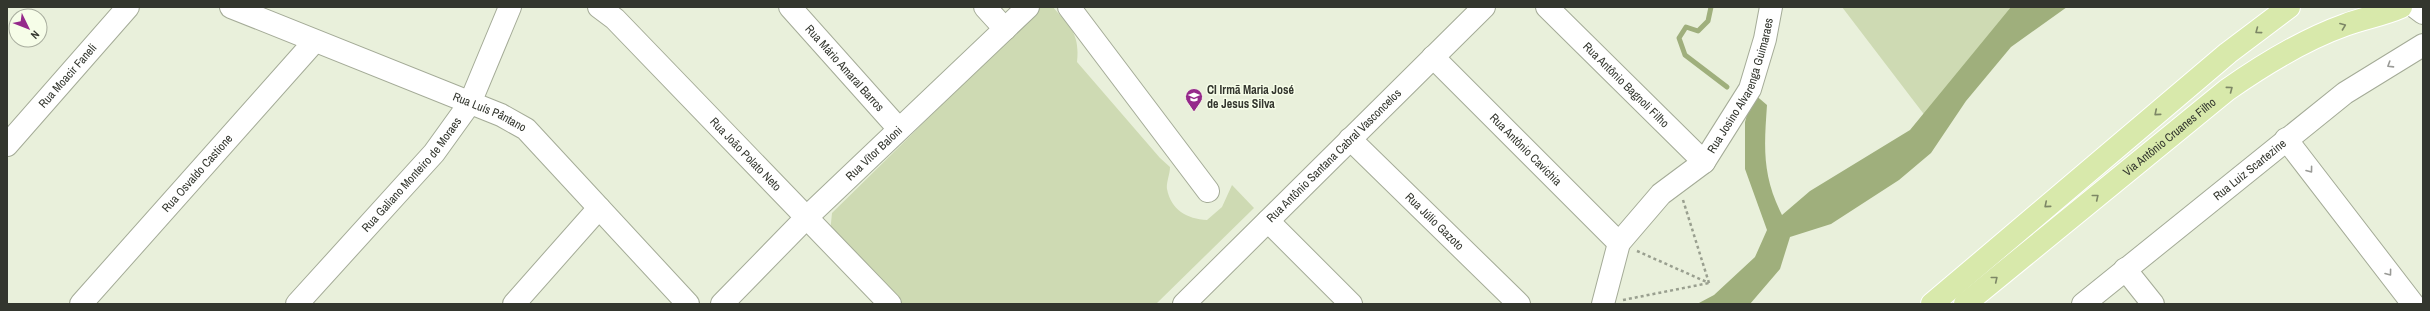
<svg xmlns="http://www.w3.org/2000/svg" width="2430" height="311" font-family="'Archivo Narrow',sans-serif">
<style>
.green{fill:#cedab3}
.water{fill:#9faf7c}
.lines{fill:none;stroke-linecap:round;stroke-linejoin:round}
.stream{stroke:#9faf7c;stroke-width:5}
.minor-casing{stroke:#a4ab97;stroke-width:24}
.major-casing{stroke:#fff;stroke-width:24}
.path{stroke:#999f8f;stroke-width:2.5;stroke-dasharray:3 3;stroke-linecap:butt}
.minor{stroke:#fff;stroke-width:22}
.major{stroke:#d8e9ab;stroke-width:22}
.oneway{stroke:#7d8766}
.oneway2{stroke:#999a96}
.labels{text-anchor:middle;stroke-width:3;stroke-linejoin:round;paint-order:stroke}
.street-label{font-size:12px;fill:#33362e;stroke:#f6fde8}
.poi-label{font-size:12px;font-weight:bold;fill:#33362e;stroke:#f6fde8;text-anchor:start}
</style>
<rect width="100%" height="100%" fill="#e9f0db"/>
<!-- green -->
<path class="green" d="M1041 7H1053C1070 27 1080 33 1077 62L1160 158 1170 167C1170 174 1166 183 1167 189 1171 210 1187 219 1207 220L1222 207 1232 185 1254 208 1156 304H895L830 233 832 213Z
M1842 7H2014L1926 117Z"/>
<!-- water -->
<path class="water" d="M2011 7H2067L2011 47 1966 101 1931 153 1899 180 1831 224 1790 237 1780 269 1750 304H1697L1714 295 1755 257 1767 230 1745 169V122L1753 93 1767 105C1764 148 1762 175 1782 215L1810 191 1910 130Z"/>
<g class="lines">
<!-- stream -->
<path class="stream" d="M1711 7 1708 21 1698 31 1686 27 1679 38 1685 55 1727 87"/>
<defs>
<g id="minor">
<path id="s1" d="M231 7 501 115 526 129 688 304"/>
<path id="s2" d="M599 7 615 19 890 304"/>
<path id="s3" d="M790 7 899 129"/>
<path d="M985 7 1005 29"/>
<path d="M1069 7 1208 191"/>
<path id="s4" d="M1547 7 1704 162"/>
<path d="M2415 7 2423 13"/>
<path id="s5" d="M1433 57 1619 243"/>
<path id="s6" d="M1350 139 1519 304"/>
<path d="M2286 139 2413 304"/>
<path id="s7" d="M7 145 128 7"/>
<path d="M1268 221 1351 304"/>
<path d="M2125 269 2153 304"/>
<path id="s8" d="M81 304 314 42"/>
<path id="s9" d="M297 304 434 153 470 103 510 7"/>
<path d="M514 304 599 208"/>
<path id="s10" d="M722 304 806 218 1028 7"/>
<path id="s11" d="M1184 304 1484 7"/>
<path id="s12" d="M1603 304 1619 243 1661 194 1704 162 1750 89 1765 39 1771 7"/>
<path id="s13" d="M2083 304 2345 93 2423 45"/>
</g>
<g id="major">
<path d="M1932 304 2228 53 2289 7"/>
<path id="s14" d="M1965 304 2227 90C2264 64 2303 40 2345 25 2364 18 2383 15 2401 7"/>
</g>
</defs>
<!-- minor casing -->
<use href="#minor" class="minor-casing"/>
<!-- major casing -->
<use href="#major" class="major-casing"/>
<!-- path -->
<path class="path" d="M1683 200 1709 283
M1637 251 1709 283
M1623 300 1709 283"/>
<!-- minor -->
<use href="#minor" class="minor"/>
<!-- major -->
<use href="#major" class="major"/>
</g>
<!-- one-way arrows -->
<defs><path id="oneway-chevron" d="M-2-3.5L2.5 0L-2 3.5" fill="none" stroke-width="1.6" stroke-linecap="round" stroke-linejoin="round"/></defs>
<g class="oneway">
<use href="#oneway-chevron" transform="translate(2343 26) rotate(-21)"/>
<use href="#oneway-chevron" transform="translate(2258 31) rotate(143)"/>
<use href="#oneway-chevron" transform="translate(2230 89) rotate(-37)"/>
<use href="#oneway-chevron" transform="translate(2157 113) rotate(140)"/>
<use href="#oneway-chevron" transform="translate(2096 197) rotate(-39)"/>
<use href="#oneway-chevron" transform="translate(2047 205) rotate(140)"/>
<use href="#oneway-chevron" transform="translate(1995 279) rotate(-39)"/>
</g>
<g class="oneway2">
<use href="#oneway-chevron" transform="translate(2390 65) rotate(148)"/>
<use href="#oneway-chevron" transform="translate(2310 170) rotate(53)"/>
<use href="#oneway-chevron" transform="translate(2389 273) rotate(53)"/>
</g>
<!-- icons -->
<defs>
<symbol id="school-pin" viewBox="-11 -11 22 30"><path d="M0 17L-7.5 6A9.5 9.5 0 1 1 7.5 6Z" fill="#95298b" stroke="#f6fde8"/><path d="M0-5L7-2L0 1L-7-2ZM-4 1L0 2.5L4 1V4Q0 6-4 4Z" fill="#fff"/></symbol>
</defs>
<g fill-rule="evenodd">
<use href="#school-pin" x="1184" y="87" width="20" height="27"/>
</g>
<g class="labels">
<!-- street labels -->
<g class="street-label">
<text dy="4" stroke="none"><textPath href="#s3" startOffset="82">Rua Mário Amaral Barros</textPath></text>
<text dy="4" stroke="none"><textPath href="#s7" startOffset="92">Rua Moacir Faneli</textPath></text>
<text dy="4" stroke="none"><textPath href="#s4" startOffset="111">Rua Antônio Bagnoli Filho</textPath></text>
<text dy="4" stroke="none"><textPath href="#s12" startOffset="267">Rua Josino Alvarenga Guimaraes</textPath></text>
<text dy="4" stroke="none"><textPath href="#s1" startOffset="279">Rua Luís Pântano</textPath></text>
<text dy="4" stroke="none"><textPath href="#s14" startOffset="264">Via Antônio Cruanes Filho</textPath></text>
<text dy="4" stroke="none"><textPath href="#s5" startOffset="131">Rua Antônio Cavichia</textPath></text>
<text dy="4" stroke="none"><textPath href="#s10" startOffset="214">Rua Vítor Baloni</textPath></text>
<text dy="4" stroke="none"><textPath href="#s2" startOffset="208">Rua João Polato Neto</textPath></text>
<text dy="4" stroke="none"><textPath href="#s11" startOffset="211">Rua Antônio Santana Cabral Vasconcelos</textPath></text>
<text dy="4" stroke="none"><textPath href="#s13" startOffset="214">Rua Luiz Scartezine</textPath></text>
<text dy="4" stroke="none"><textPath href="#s8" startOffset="175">Rua Osvaldo Castione</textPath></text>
<text dy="4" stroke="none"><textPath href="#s9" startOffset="173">Rua Galiano Monteiro de Moraes</textPath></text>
<text dy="4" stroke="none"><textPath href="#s6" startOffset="118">Rua Júlio Gazoto</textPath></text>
</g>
<!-- poi labels -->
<g class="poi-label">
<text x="1207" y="94">CI Irmã Maria José<tspan x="1207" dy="14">de Jesus Silva</tspan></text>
</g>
</g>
<!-- border -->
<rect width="2430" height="311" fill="none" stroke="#33362e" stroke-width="16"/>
<!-- north arrow -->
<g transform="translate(28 28) rotate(133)"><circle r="19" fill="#f6fde8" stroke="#a8ad9e"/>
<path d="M0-3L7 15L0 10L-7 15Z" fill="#95298b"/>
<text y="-6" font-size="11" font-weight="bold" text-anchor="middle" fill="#33362e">N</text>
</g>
</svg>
